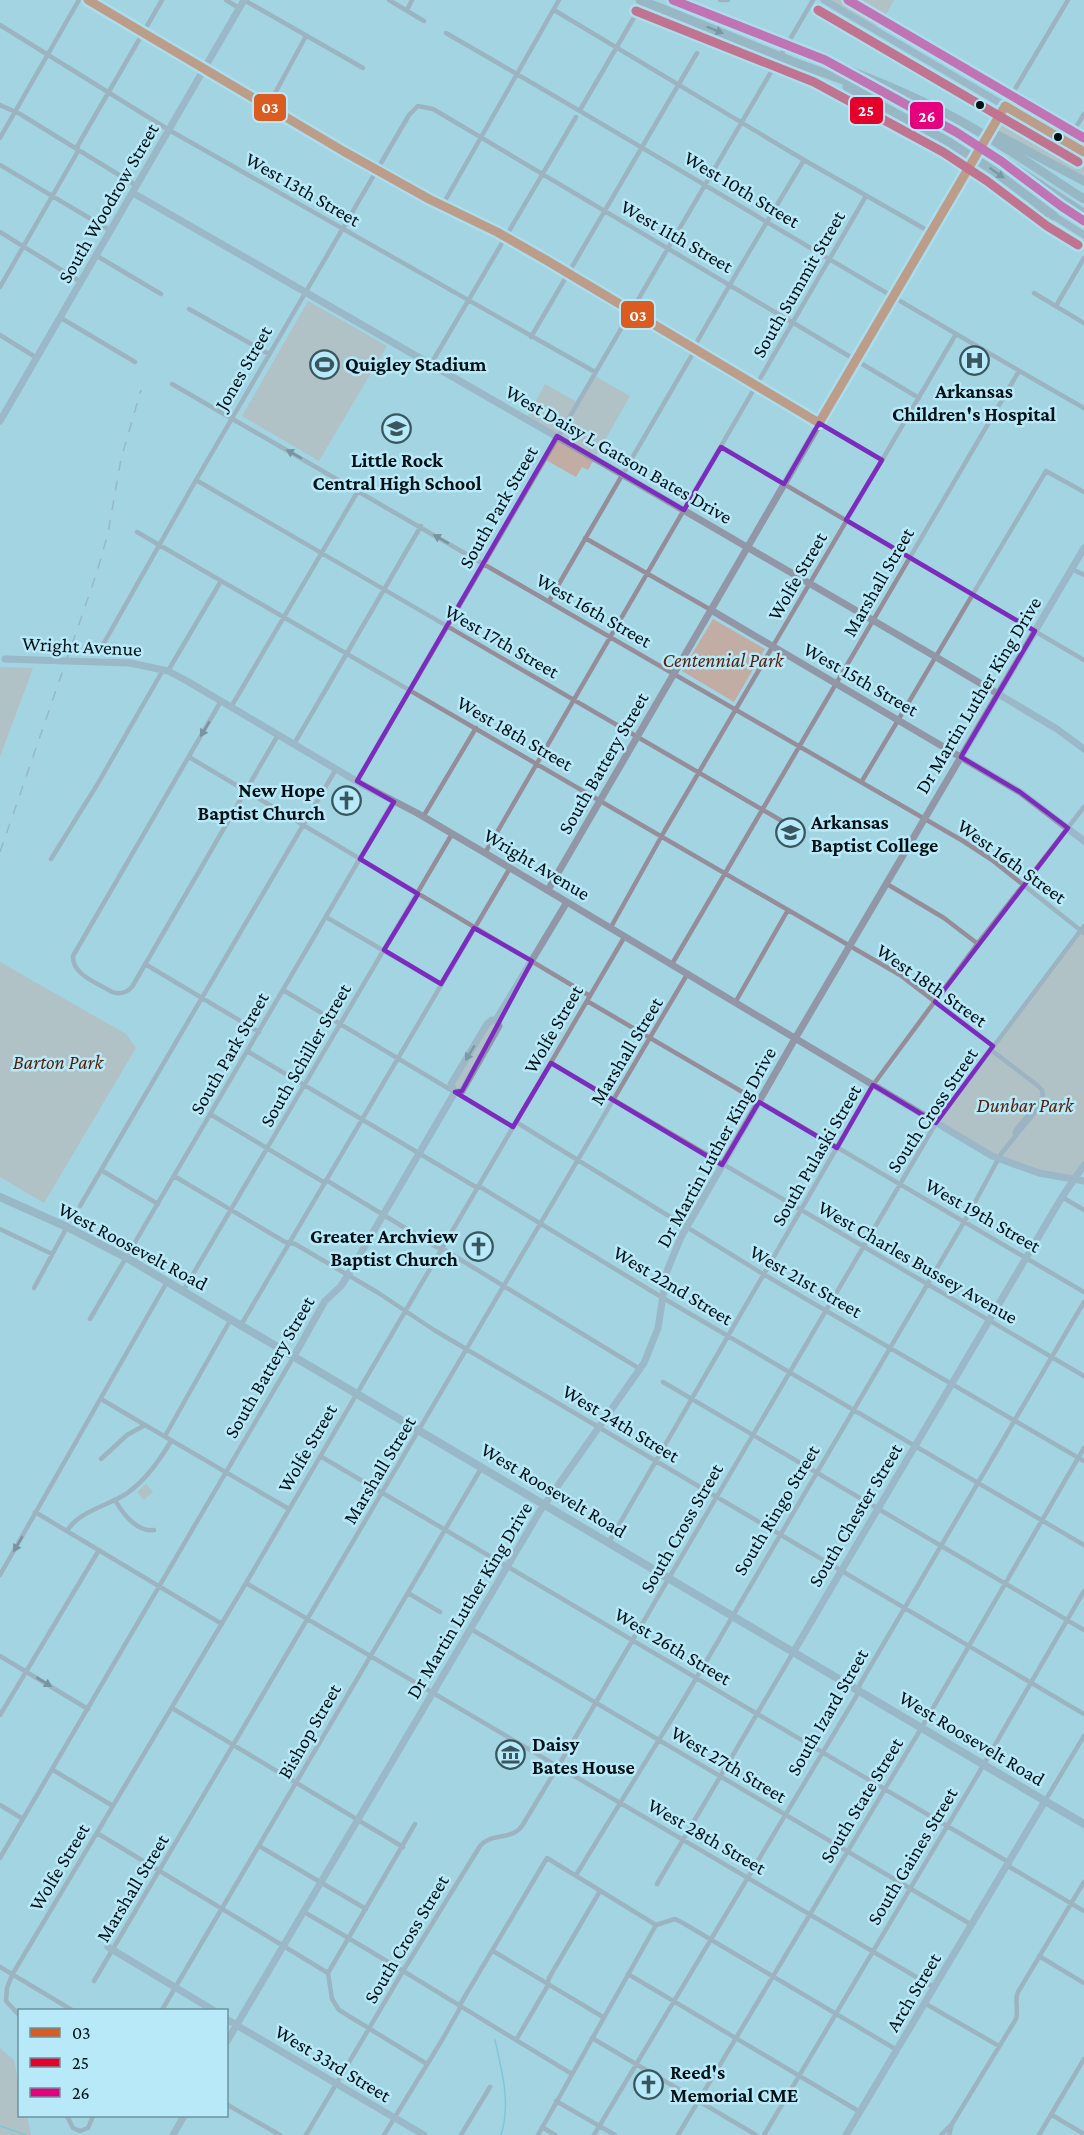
<svg xmlns="http://www.w3.org/2000/svg" width="1084" height="2135" font-family="'Crimson Pro',serif">
<style>
.green{fill:#c2ada5}
.lines{fill:none;stroke-linecap:round;stroke-linejoin:round}
.stream{stroke:#51b8d3;stroke-width:1.5}
.street{stroke:#958d9a;stroke-width:4.5}
.secondary{stroke:#9197a6;stroke-width:7}
.primary{stroke:#8d98a8;stroke-width:8}
.highway{stroke:#8996a3;stroke-width:9}
.rail{stroke:#8998a4;stroke-width:1.5;stroke-dasharray:10 10;stroke-linecap:butt}
.street-bridge{stroke:#958d9a;stroke-width:4.5}
.secondary-bridge{stroke:#9197a6;stroke-width:7}
.highway-bridge{stroke:#8996a3;stroke-width:9}
.bus-1-casing{stroke:#b7e9f9;stroke-width:14}
.bus-2-casing{stroke:#b7e9f9;stroke-width:14}
.bus-3-casing{stroke:#b7e9f9;stroke-width:14}
.bus-1{stroke:#da5c21;stroke-width:9}
.bus-2{stroke:#e4002b;stroke-width:9}
.bus-3{stroke:#e5007d;stroke-width:9}
.oneway{fill:#44535c}
.oneway2{fill:#434851}
.oneway3{fill:#48545e}
.marked{fill:none;stroke:#7b2cbf;stroke-width:4.5;stroke-linejoin:round}
.bus-dot{fill:#001015;stroke:#b7e9f9;stroke-width:2}
.labels{text-anchor:middle;stroke-width:5;stroke-linejoin:round;paint-order:stroke}
.street-label{font-size:20px;fill:#001015;stroke:#b7e9f9}
.poi-label{font-size:20px;font-weight:bold;fill:#001015;stroke:#b7e9f9;text-anchor:start}
.park-label{font-size:20px;font-style:italic;fill:#561f0b;stroke:#b7e9f9}
.line-badge{stroke:#b7e9f9;stroke-width:2}
.badge-label{font-size:16px;text-anchor:middle;font-weight:bold;fill:#fff}
</style>
<rect width="100%" height="100%" fill="#a3d4e2"/>
<!-- green -->
<path class="green" d="M830 0H894L880 25 875 26Z
M1006 115 1084 159V178L997 132Z
M308 301 387 346 319 461 242 416Z
M593 375 630 396 588 470 582 467 576 477 544 459 557 436 526 419 545 384 577 402Z
M713 619 765 649 734 702 682 671Z
M0 667 33 668 0 757Z
M1081 931 1084 933V1165L1073 1180 999 1159 936 1123Z
M0 962 126 1034 136 1048 44 1203 0 1177Z
M493 1022 496 1024 460 1088 455 1087V1082L490 1024Z
M146 1484 153 1492 144 1500 137 1492Z
M0 2048 14 2060 19 2084 20 2116H27L31 2135H0Z"/>
<g class="lines">
<!-- stream -->
<path class="stream" d="M495 2040C502 2071 511 2104 501 2135
M0 2126 26 2135"/>
<!-- street -->
<path class="street" d="M226 0 239 8
M244 0 363 68
M389 0 424 21
M720 0H728
M407 10 412 0
M554 10 804 160 930 232
M0 25 169 130 595 372
M446 33C660 156 870 286 1084 408
M0 105 20 114 137 186
M1005 106 1068 0
M267 108 306 36
M580 110 643 2
M0 138 79 0
M1067 142 1084 114
M0 165 111 231
M966 170 1039 213 1048 215
M442 206 559 0
M0 232 81 282
M97 256 161 294
M0 287 77 153 78 145 162 0
M1034 293 1084 323
M1056 306 1084 258
M189 309 269 354
M61 318 135 362
M797 325 919 398
M0 335 37 358
M531 337 697 53
M431 364 576 117
M172 384 963 841 992 860 1084 933
M819 423 882 460
M721 447 1084 660
M196 480 794 828
M137 532 900 975 993 1046
M585 538 711 610
M1072 569 1084 575
M549 601 692 355 693 349C729 285 766 223 804 160
M100 650 196 480 409 115 418 106 433 109 790 321
M168 671 221 581
M221 701 73 956C72 975 98 983 112 992 120 995 126 993 132 987L278 735
M231 707 358 491
M294 744 421 526
M189 757 590 996
M357 781 813 0
M862 781 1046 471 1084 492
M423 817 476 728
M485 853 866 196
M51 859 97 785 163 670
M887 884 944 918 978 944
M326 917 441 984
M611 927 665 830 956 334
M145 964 259 1032
M672 964 1019 371
M283 990 513 1127
M587 1001 1084 1292
M736 1001 788 910
M247 1051 474 1186 482 1188 658 1295 1084 1545
M551 1063 1084 1376
M210 1114 325 1183
M516 1122 763 1274 1084 1461
M1015 1135V1131L1032 1110 1035 1109
M101 1170 158 1204
M174 1176 285 1242 295 1244 377 1292 434 1330 1084 1714
M326 1180 438 1248 443 1249 640 1369
M1062 1197 1084 1210
M80 1206 336 769
M0 1229 52 1254
M34 1288 67 1227
M183 1291 452 834
M90 1319 393 802
M241 1325 510 868
M663 1382 1084 1630
M101 1399 145 1425
M165 1436 231 1319
M320 1456 1010 1863
M101 1459 127 1435 145 1425 289 1509
M115 1500C123 1514 137 1532 154 1530
M35 1512 222 1624
M67 1531C79 1511 107 1506 126 1494 146 1480 159 1461 171 1441
M609 1542 873 1085 975 947 1084 807
M0 1575 167 1282
M246 1583 935 1988
M408 1593 440 1612
M471 1629 972 1925
M0 1656 88 1709
M172 1708 403 1847
M0 1715 99 1550
M53 1770 113 1806
M1045 1801 1084 1736
M0 1805 23 1819
M97 1833 328 1973
M259 1846 366 1909
M0 1858 294 1356
M1008 1866 1084 1911
M576 1875 684 1699 967 1217 1001 1154 1035 1112V1109L1043 1097 1042 1090 1037 1085 991 1050
M657 1884 794 1651
M304 1912C394 1964 482 2020 572 2074
M493 1951 603 2017
M1039 1956 1084 1983
M0 1967 72 2010
M328 1973 415 1824
M328 1973 332 1999 339 2010 427 2064
M628 1974 860 2112
M94 1981 688 973
M926 2004 999 2046
M162 2010 482 1467
M20 2016 6 2001 7 1988 12 1975 246 1583 625 936
M592 2038 756 2135
M516 2040 547 1987 549 1978 600 1891
M556 2101 615 2135
M226 2104 280 2135
M1052 2115 1084 2134
M67 2116 73 2128 80 2131 88 2128 93 2116
M952 2124 1016 2019C1019 2010 1014 2001 1018 1992L1084 1882
M542 2127 555 2135
M306 2135 403 1971 480 1846C492 1832 511 1841 522 1826L578 1733 936 1123 1084 926
M384 2135 442 2040 459 2010 461 2003 547 1858 656 1925 675 1919 683 1923 897 2050
M461 2135 490 2087
M538 2135 656 1925
M594 2135 857 1695 860 1684 1084 1302
M678 2135 919 1732 1084 1448
M764 2135 977 1776 1084 1591
M941 2135 952 2124 949 2135
M1039 2135 1084 2059"/>
<!-- secondary -->
<path class="secondary" d="M88 0C201 69 314 136 429 199 454 213 481 223 506 237 612 297 713 363 819 423
M824 0 1084 152
M997 119 1005 106
M133 193 618 472 936 657 1057 729 1084 749
M1054 216 1084 235
M0 421 244 0
M711 610 1020 792 1084 841
M130 663 168 671 187 681 363 785 417 813 485 853 992 1156 1039 1173 1084 1181
M548 890 970 165
M455 1092 462 1091 499 1026 496 1020
M294 1356 325 1301 341 1286 348 1275 455 1092 451 1084 487 1024 492 1020H496L567 902
M794 1651 1062 1197 1084 1165
M108 1947 213 2010
M226 2019 424 2135
M226 2043 540 1511 644 1363 658 1328 667 1271 681 1237 796 1037 1084 548
M173 2135 184 2116
M846 2135 1045 1801"/>
<!-- primary -->
<path class="primary" d="M0 1197 67 1227 127 1258 1084 1824"/>
<!-- highway -->
<path class="highway" d="M671 0 772 40
M663 9 766 51
M802 52C853 72 903 90 951 116 997 140 1040 171 1084 199
M796 63C842 79 889 96 932 119 985 147 1034 181 1084 213
M847 87 949 142 994 171 1054 216
M988 130 1084 181"/>
<!-- rail -->
<path class="rail" d="M0 852 97 572 108 533 121 459 141 390"/>
<!-- street-bridge -->
<path class="street-bridge" d="M790 321 797 325"/>
<!-- secondary-bridge -->
<path class="secondary-bridge" d="M970 165 997 119
M5 659 130 663"/>
<!-- highway-bridge -->
<path class="highway-bridge" d="M640 0 663 9
M772 40 802 52
M766 51 796 63"/>
<defs>
<path id="bus-1" d="M88 0 343 151 429 199 497 232 546 260 819 423
M1005 106 1084 152
M819 423 1005 106"/>
<path id="bus-2" d="M818 10 1078 162
M636 11 814 82 943 152 987 181 1047 226 1078 245"/>
<path id="bus-3" d="M673 0 825 60 956 132 1001 161 1061 206 1084 221
M848 0 1084 138"/>
</defs>
<!-- bus-1 casing -->
<use href="#bus-1" class="bus-1-casing"/>
<!-- bus-2 casing -->
<use href="#bus-2" class="bus-2-casing"/>
<!-- bus-3 casing -->
<use href="#bus-3" class="bus-3-casing"/>
<!-- bus-1 -->
<use href="#bus-1" class="bus-1"/>
<!-- bus-2 -->
<use href="#bus-2" class="bus-2"/>
<!-- bus-3 -->
<use href="#bus-3" class="bus-3"/>
</g>
<!-- one-way arrows -->
<defs><path id="oneway-solid" d="M-6-.8H1V-3.2L6.5 0L1 3.2V.8H-6Z" transform="scale(1.5)"/></defs>
<g class="oneway">
<use href="#oneway-solid" transform="translate(715 30) rotate(22)"/>
<use href="#oneway-solid" transform="translate(997 173) rotate(35)"/>
</g>
<g class="oneway2">
<use href="#oneway-solid" transform="translate(294 454) rotate(-150)"/>
<use href="#oneway-solid" transform="translate(441 539) rotate(-150)"/>
<use href="#oneway-solid" transform="translate(205 729) rotate(121)"/>
<use href="#oneway-solid" transform="translate(18 1544) rotate(120)"/>
<use href="#oneway-solid" transform="translate(44 1682) rotate(31)"/>
</g>
<use class="oneway3" href="#oneway-solid" transform="translate(470 1053) rotate(121)"/>
<!-- marked area -->
<path d="M0 0H1084V2135H0ZM819 423 882 460 846 520 1035 631 961 757 1020 792 1068 828 935 1002 993 1046 936 1123 873 1085 837 1148 759 1102 722 1165 551 1063 513 1127 455 1092 462 1091 532 961 474 928 441 984 384 950 418 894 360 859 394 802 357 781 557 436 684 510 721 447 784 484Z" fill="#a3d4e2" fill-opacity=".55" fill-rule="evenodd"/>
<path class="marked" d="M819 423 882 460 846 520 1035 631 961 757 1020 792 1068 828 935 1002 993 1046 936 1123 873 1085 837 1148 759 1102 722 1165 551 1063 513 1127 455 1092 462 1091 532 961 474 928 441 984 384 950 418 894 360 859 394 802 357 781 557 436 684 510 721 447 784 484Z"/>
<!-- icons -->
<defs>
<symbol id="hospital-ring" viewBox="-11 -11 22 22"><circle r="9.5" fill="#b7e9f9" stroke="#39555d" stroke-width="1.5"/><path d="M-5-5h3v3.5h4V-5h3V5h-3V1.5h-4V5h-3Z" fill="#39555d"/></symbol>
<symbol id="stadium-ring" viewBox="-11 -11 22 22"><circle r="9.5" fill="#b7e9f9" stroke="#39555d" stroke-width="1.5"/><path d="M0-5a6.5 5 0 1 0 0 10a6.5 5 0 1 0 0-10ZM-3.5-1.8h7v3.6h-7Z" fill="#39555d"/></symbol>
<symbol id="school-ring" viewBox="-11 -11 22 22"><circle r="9.5" fill="#b7e9f9" stroke="#39555d" stroke-width="1.5"/><path d="M0-5L7-2L0 1L-7-2ZM-4 1L0 2.5L4 1V4Q0 6-4 4Z" fill="#39555d"/></symbol>
<symbol id="church-ring" viewBox="-11 -11 22 22"><circle r="9.5" fill="#b7e9f9" stroke="#39555d" stroke-width="1.5"/><path d="M-1.2-6h2.4v3.5h3.3v2.4h-3.3V6h-2.4V-.1h-3.3v-2.4h3.3Z" fill="#39555d"/></symbol>
<symbol id="university-ring" viewBox="-11 -11 22 22"><circle r="9.5" fill="#b7e9f9" stroke="#39555d" stroke-width="1.5"/><path d="M0-5L7-2L0 1L-7-2ZM-4 1L0 2.5L4 1V4Q0 6-4 4Z" fill="#39555d"/></symbol>
<symbol id="museum-ring" viewBox="-11 -11 22 22"><circle r="9.5" fill="#b7e9f9" stroke="#39555d" stroke-width="1.5"/><path d="M0-6L6-3V-2H-6V-3ZM-5-1h2V3h-2ZM-1-1h2V3h-2ZM3-1h2V3H3ZM-6 4H6V6H-6Z" fill="#39555d"/></symbol>
</defs>
<g fill-rule="evenodd">
<use href="#hospital-ring" x="958" y="344" width="33" height="33"/>
<use href="#stadium-ring" x="308" y="348" width="33" height="33"/>
<use href="#school-ring" x="380" y="412" width="33" height="33"/>
<use href="#church-ring" x="330" y="784" width="33" height="33"/>
<use href="#university-ring" x="774" y="816" width="33" height="33"/>
<use href="#church-ring" x="462" y="1230" width="33" height="33"/>
<use href="#museum-ring" x="494" y="1738" width="33" height="33"/>
<use href="#church-ring" x="632" y="2068" width="33" height="33"/>
</g>
<!-- markers -->
<g class="bus-dot">
<circle cx="980" cy="105" r="5"/>
<circle cx="1058" cy="137" r="5"/>
</g>
<g class="labels">
<!-- street labels -->
<g class="street-label">
<text transform="translate(303 189) rotate(30)" y="7">West 13th Street</text>
<text transform="translate(742 189) rotate(31)" y="7">West 10th Street</text>
<text transform="translate(108 203) rotate(-60)" y="7">South Woodrow Street</text>
<text transform="translate(677 236) rotate(30)" y="7">West 11th Street</text>
<text transform="translate(798 284) rotate(-60)" y="7">South Summit Street</text>
<text transform="translate(243 368) rotate(-60)" y="7">Jones Street</text>
<text transform="translate(619 454) rotate(30)" y="7">West Daisy L Gatson Bates Drive</text>
<text transform="translate(498 507) rotate(-60)" y="7">South Park Street</text>
<text transform="translate(797 576) rotate(-60)" y="7">Wolfe Street</text>
<text transform="translate(878 582) rotate(-60)" y="7">Marshall Street</text>
<text transform="translate(594 610) rotate(30)" y="7">West 16th Street</text>
<text transform="translate(502 641) rotate(30)" y="7">West 17th Street</text>
<text transform="translate(82 646) rotate(3)" y="7">Wright Avenue</text>
<text transform="translate(861 679) rotate(30)" y="7">West 15th Street</text>
<text transform="translate(978 695) rotate(-59)" y="7">Dr Martin Luther King Drive</text>
<text transform="translate(515 733) rotate(30)" y="7">West 18th Street</text>
<text transform="translate(603 763) rotate(-60)" y="7">South Battery Street</text>
<text transform="translate(1012 861) rotate(36)" y="7">West 16th Street</text>
<text transform="translate(537 864) rotate(31)" y="7">Wright Avenue</text>
<text transform="translate(932 985) rotate(35)" y="7">West 18th Street</text>
<text transform="translate(553 1029) rotate(-60)" y="7">Wolfe Street</text>
<text transform="translate(626 1051) rotate(-59)" y="7">Marshall Street</text>
<text transform="translate(229 1053) rotate(-60)" y="7">South Park Street</text>
<text transform="translate(305 1055) rotate(-60)" y="7">South Schiller Street</text>
<text transform="translate(932 1110) rotate(-56)" y="7">South Cross Street</text>
<text transform="translate(716 1147) rotate(-61)" y="7">Dr Martin Luther King Drive</text>
<text transform="translate(816 1155) rotate(-60)" y="7">South Pulaski Street</text>
<text transform="translate(983 1215) rotate(30)" y="7">West 19th Street</text>
<text transform="translate(133 1246) rotate(28)" y="7">West Roosevelt Road</text>
<text transform="translate(918 1262) rotate(30)" y="7">West Charles Bussey Avenue</text>
<text transform="translate(806 1281) rotate(30)" y="7">West 21st Street</text>
<text transform="translate(673 1285) rotate(31)" y="7">West 22nd Street</text>
<text transform="translate(269 1367) rotate(-60)" y="7">South Battery Street</text>
<text transform="translate(621 1423) rotate(31)" y="7">West 24th Street</text>
<text transform="translate(307 1448) rotate(-60)" y="7">Wolfe Street</text>
<text transform="translate(379 1470) rotate(-59)" y="7">Marshall Street</text>
<text transform="translate(554 1490) rotate(31)" y="7">West Roosevelt Road</text>
<text transform="translate(776 1510) rotate(-59)" y="7">South Ringo Street</text>
<text transform="translate(855 1515) rotate(-59)" y="7">South Chester Street</text>
<text transform="translate(681 1528) rotate(-60)" y="7">South Cross Street</text>
<text transform="translate(469 1600) rotate(-59)" y="7">Dr Martin Luther King Drive</text>
<text transform="translate(673 1646) rotate(31)" y="7">West 26th Street</text>
<text transform="translate(827 1712) rotate(-60)" y="7">South Izard Street</text>
<text transform="translate(309 1731) rotate(-60)" y="7">Bishop Street</text>
<text transform="translate(972 1738) rotate(31)" y="7">West Roosevelt Road</text>
<text transform="translate(729 1764) rotate(31)" y="7">West 27th Street</text>
<text transform="translate(861 1800) rotate(-59)" y="7">South State Street</text>
<text transform="translate(707 1836) rotate(30)" y="7">West 28th Street</text>
<text transform="translate(912 1856) rotate(-59)" y="7">South Gaines Street</text>
<text transform="translate(59 1867) rotate(-59)" y="7">Wolfe Street</text>
<text transform="translate(132 1888) rotate(-59)" y="7">Marshall Street</text>
<text transform="translate(406 1939) rotate(-59)" y="7">South Cross Street</text>
<text transform="translate(913 1992) rotate(-59)" y="7">Arch Street</text>
<text transform="translate(333 2063) rotate(31)" y="7">West 33rd Street</text>
</g>
<!-- poi labels -->
<g class="poi-label">
<text x="345" y="371">Quigley Stadium</text>
<text x="974" y="398" text-anchor="middle">Arkansas<tspan x="974" dy="23">Children's Hospital</tspan></text>
<text x="397" y="467" text-anchor="middle">Little Rock<tspan x="397" dy="23">Central High School</tspan></text>
<text x="325" y="797" text-anchor="end">New Hope<tspan x="325" dy="23">Baptist Church</tspan></text>
<text x="811" y="829">Arkansas<tspan x="811" dy="23">Baptist College</tspan></text>
<text x="458" y="1243" text-anchor="end">Greater Archview<tspan x="458" dy="23">Baptist Church</tspan></text>
<text x="532" y="1751">Daisy<tspan x="532" dy="23">Bates House</tspan></text>
<text x="670" y="2079">Reed's<tspan x="670" dy="23">Memorial CME</tspan></text>
</g>
<!-- park labels -->
<g class="park-label">
<text x="723" y="667">Centennial Park</text>
<text x="58" y="1069">Barton Park</text>
<text x="1025" y="1112">Dunbar Park</text>
</g>
</g>
<g class="line-badge">
<rect x="253" y="93" width="34" height="29" rx="6" fill="#da5c21"/>
<rect x="849" y="96" width="35" height="29" rx="6" fill="#e4002b"/>
<rect x="909" y="101" width="35" height="29" rx="6" fill="#e5007d"/>
<rect x="620" y="300" width="35" height="29" rx="6" fill="#da5c21"/>
</g>
<g class="badge-label">
<text x="270" y="113">03</text>
<text x="866" y="116">25</text>
<text x="927" y="122">26</text>
<text x="638" y="321">03</text>
</g>
<!-- legend -->
<rect x="18" y="2009" width="210" height="108" fill="#b7e9f9" stroke="#6e929e" stroke-width="1.5"/>
<rect x="30" y="2028" width="30" height="9" fill="#da5c21" stroke="#6e929e" stroke-width="1.5"/>
<text x="72" y="2039" font-size="18" fill="#001015">03</text>
<rect x="30" y="2058" width="30" height="9" fill="#e4002b" stroke="#6e929e" stroke-width="1.5"/>
<text x="72" y="2069" font-size="18" fill="#001015">25</text>
<rect x="30" y="2088" width="30" height="9" fill="#e5007d" stroke="#6e929e" stroke-width="1.5"/>
<text x="72" y="2099" font-size="18" fill="#001015">26</text>
</svg>
